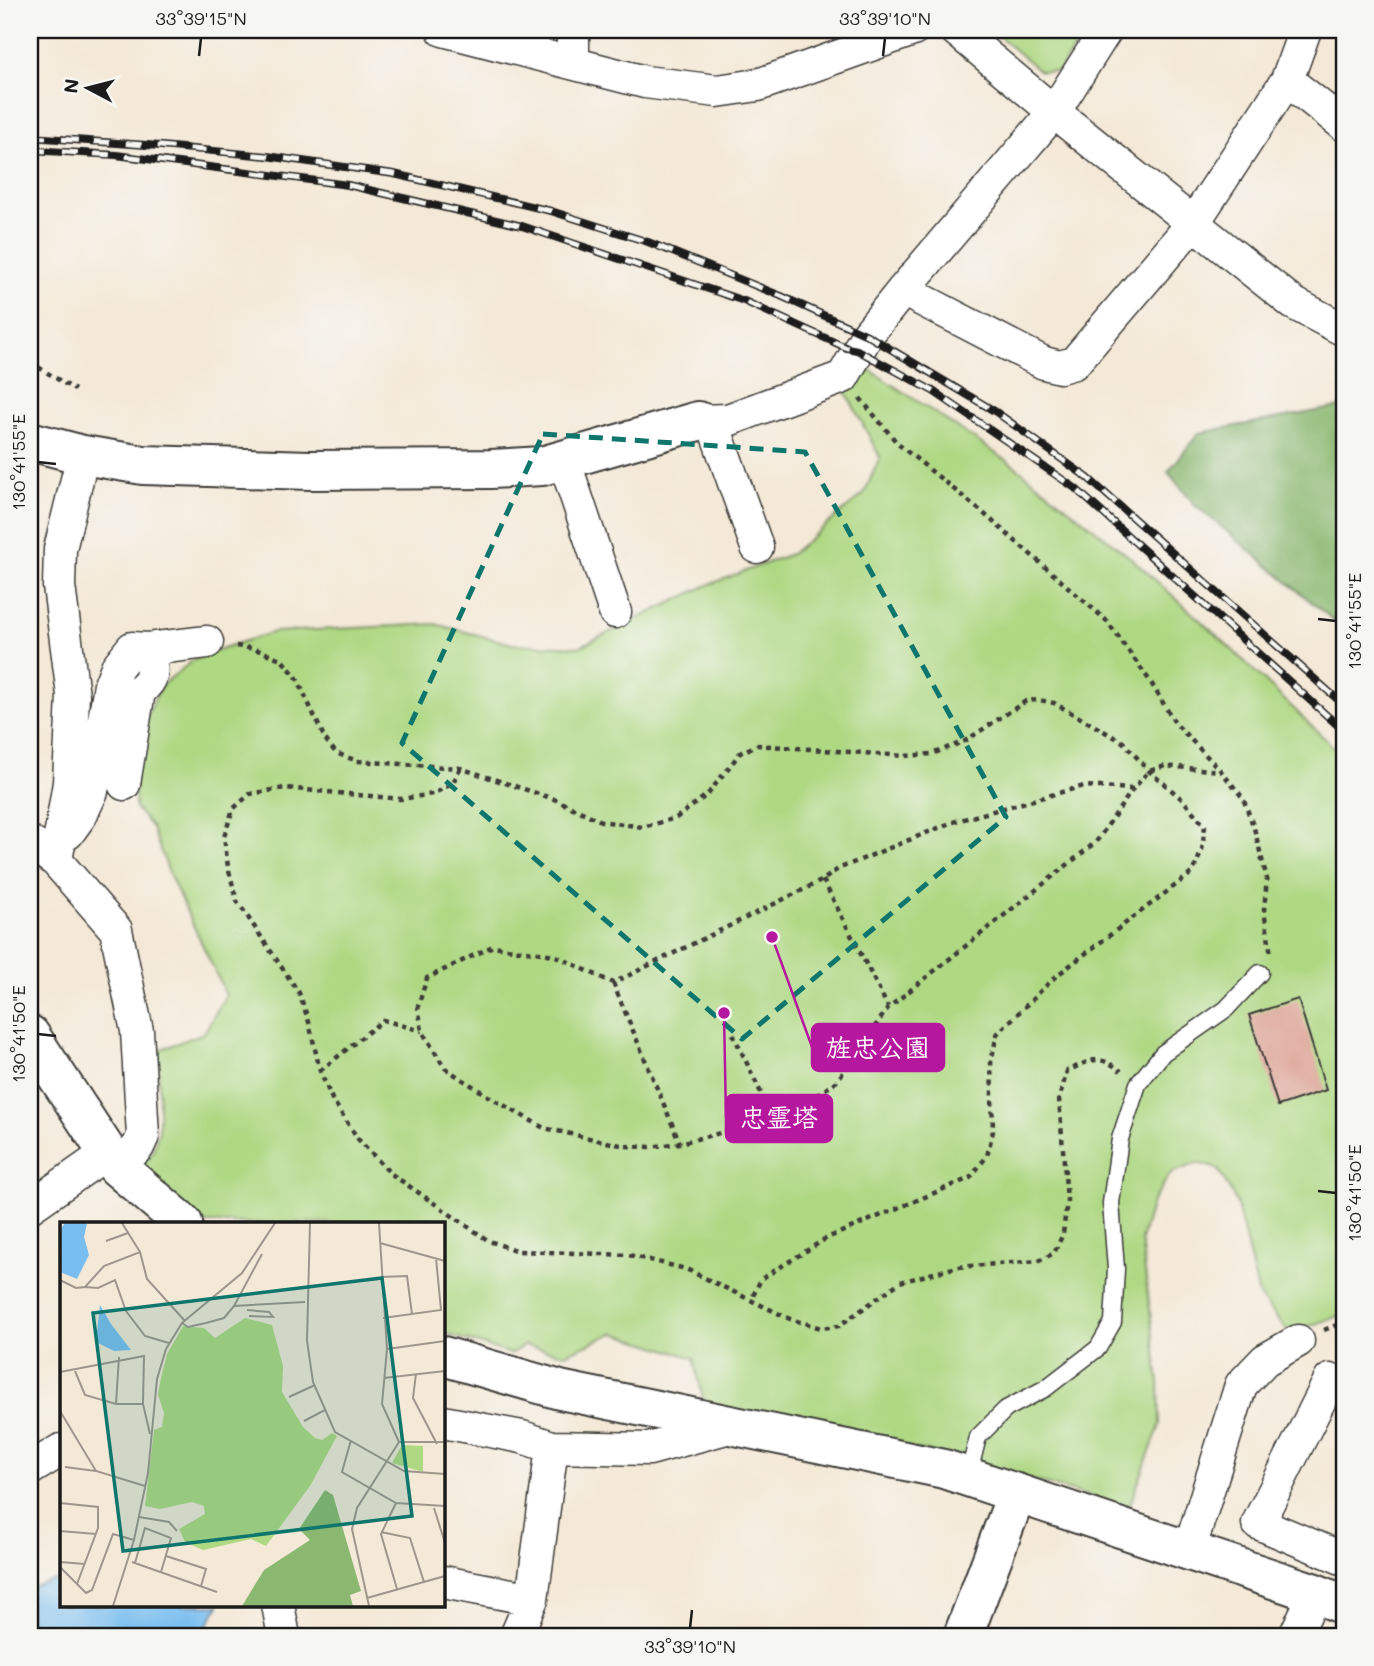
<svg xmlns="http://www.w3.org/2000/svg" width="1374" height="1666" font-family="Mali,'Klee One',sans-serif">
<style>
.green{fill:#afd883;stroke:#667a50;stroke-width:2}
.forest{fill:#8bb871;stroke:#546a46;stroke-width:2}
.water{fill:#79bef0;stroke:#4a6d86;stroke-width:2}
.building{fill:#dda395}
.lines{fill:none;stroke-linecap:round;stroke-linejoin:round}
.service-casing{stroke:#3c3b38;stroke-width:19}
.minor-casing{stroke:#3c3b38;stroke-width:35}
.tertiary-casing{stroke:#3c3b38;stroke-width:42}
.path{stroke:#3c3b38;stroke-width:4.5;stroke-dasharray:5 5;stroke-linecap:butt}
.service{stroke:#fff;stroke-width:16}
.minor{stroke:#fff;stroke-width:32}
.tertiary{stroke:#fff;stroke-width:38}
.rail-casing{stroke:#1c1c1c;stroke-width:8}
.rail{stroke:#f6f6f2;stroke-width:5;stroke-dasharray:16;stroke-linecap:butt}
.marked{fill:none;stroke:#0f766e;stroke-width:5;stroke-dasharray:14 9;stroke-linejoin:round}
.ticks{fill:none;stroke:#1c1c1c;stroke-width:2.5}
.inset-road{fill:none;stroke:#9e968c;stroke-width:2}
.view{fill:#0f766e;fill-opacity:0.15;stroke:#0f766e;stroke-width:3.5}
.inset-edge{fill:none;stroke:#1c1c1c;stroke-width:3.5}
.leader{fill:none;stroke:#b5179e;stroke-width:2.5}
.callout-dot{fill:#b5179e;stroke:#f6f6f2;stroke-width:2.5}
.callout{fill:#b5179e;stroke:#b5179e;stroke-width:2.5}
.callout-label{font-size:26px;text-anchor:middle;font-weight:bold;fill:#fff}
.neatline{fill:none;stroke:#1c1c1c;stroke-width:2.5}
.ticks-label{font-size:18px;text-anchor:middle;fill:#1c1c1c}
</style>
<rect width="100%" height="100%" fill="#f6f6f2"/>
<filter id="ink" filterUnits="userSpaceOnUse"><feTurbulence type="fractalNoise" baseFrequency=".0143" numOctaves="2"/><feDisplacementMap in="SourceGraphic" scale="14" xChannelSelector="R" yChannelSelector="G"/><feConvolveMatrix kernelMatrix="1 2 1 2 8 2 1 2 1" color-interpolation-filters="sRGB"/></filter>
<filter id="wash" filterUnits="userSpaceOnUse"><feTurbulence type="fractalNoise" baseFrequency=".00686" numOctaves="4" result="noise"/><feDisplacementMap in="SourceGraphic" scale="28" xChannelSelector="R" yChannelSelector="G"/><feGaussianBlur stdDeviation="1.57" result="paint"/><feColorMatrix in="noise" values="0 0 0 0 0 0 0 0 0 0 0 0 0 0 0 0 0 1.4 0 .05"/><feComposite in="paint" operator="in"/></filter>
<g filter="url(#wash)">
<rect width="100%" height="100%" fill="#f4e8d6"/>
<!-- green -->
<path class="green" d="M991 30H1086L1058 72 1040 71Z
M870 370 1015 466 1131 558 1222 640 1344 757V1314L1289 1333 1259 1296 1236 1201 1218 1169 1198 1163 1171 1173 1152 1202 1141 1240 1159 1381 1160 1425 1129 1507 942 1455 704 1404 694 1358 614 1333 565 1354 524 1345 511 1354 443 1333V1223H201L135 1168 152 1154 159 1131V1050L204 1033 226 995 172 880 151 826 135 808V773L143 725 161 686 192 661 223 648 274 632 435 624 513 644 579 647 708 585 791 554 864 494 880 457 846 392Z"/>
<!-- forest -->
<path class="forest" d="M1344 406V629L1195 505 1168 472 1199 433Z"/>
<!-- water -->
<path class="water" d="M61 1578V1605H219L201 1636H30V1587Z"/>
<g id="blocks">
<!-- building -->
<path class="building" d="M1298 999 1326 1090 1278 1106 1249 1015Z"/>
</g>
</g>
<g filter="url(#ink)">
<use href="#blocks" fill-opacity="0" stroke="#3c3b38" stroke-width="2"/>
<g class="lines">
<defs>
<path id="service" d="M968 1477 978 1437 1006 1409 1046 1388 1098 1348 1113 1322 1116 1269 1111 1203 1120 1139 1138 1084 1163 1053 1226 1009 1260 973"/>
<path id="minor" d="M443 30 645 82 717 91 758 85 913 30
M573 30V63
M956 30 1054 112 1293 303 1344 330
M1287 80 1344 125
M903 290 1044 363 1060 367 1074 363 1194 222 1287 80 1305 30
M698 421 728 420 843 377 867 335 903 290 1054 112 1106 30
M712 421 757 547
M83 455 60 549 59 586 73 695 69 783 56 861 116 930 137 1031 143 1136 138 1147 117 1167
M564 460 615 612
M148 649 207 642
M68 833 81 815 92 791 110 685 117 667 132 648 148 649C152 668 157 678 139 691L124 784
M30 842 56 861
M30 1207 107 1153
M1344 1386 1330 1380 1258 1523 1344 1559
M443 1422 522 1437 552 1447 649 1449 733 1426
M30 1469 61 1450
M1189 1551 1241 1385 1265 1360 1298 1341
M443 1582 532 1599
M278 1605 284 1636
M516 1636 532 1599 552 1447
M1295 1636 1315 1593"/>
<path id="tertiary" d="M30 441 83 455 143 465 310 470 491 469 542 466 698 421
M30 1035 117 1167 183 1223
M443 1356 560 1390 944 1469 1315 1593 1344 1605
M963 1636 1017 1493"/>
</defs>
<!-- service casing -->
<use href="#service" class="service-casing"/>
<!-- minor casing -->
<use href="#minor" class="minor-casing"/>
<!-- tertiary casing -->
<use href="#tertiary" class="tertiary-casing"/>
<!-- path -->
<path class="path" d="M30 362 75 390
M860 398 898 444 982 512 1107 621 1150 681 1175 723 1221 771 1243 798 1254 828 1267 879 1264 910 1271 955
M236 646 255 649 281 659 296 676 325 739 336 753 357 761 460 768 554 799 601 821 643 827 676 818 708 794 740 753 757 745 904 756 932 754 965 741 1026 701 1039 700 1054 703 1123 742 1149 771 1183 800 1205 826 1202 850 1193 872 1056 976 997 1034 991 1062 993 1131 987 1156 970 1178 827 1238 761 1279 751 1300
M460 768 453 783 433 794 401 799 285 788 250 794 233 809 224 837 228 867 237 901 299 993 309 1022 320 1071 332 1099 358 1139 390 1173 489 1241 518 1251 629 1255 686 1269 790 1319 821 1328 839 1326 900 1282 957 1267 1039 1261 1054 1253 1063 1234 1067 1200 1059 1099 1067 1071C1092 1060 1098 1053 1121 1071
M1133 789 1084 786 953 822 838 869 823 880 613 983 554 955 493 946 427 978 418 1006 422 1031 445 1068 491 1098 544 1128 625 1146 650 1147 680 1143 744 1127 813 1098 837 1081 888 1008 1096 842 1133 789 1149 771 1165 766 1221 771
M823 880 888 1007
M613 983 680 1143
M733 1034 772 1116
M320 1071 383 1020 422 1031
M1324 1330 1344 1322"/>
<!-- service -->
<use href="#service" class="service"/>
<!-- minor -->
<use href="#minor" class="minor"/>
<!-- tertiary -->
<use href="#tertiary" class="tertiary"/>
<defs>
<path id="rail" d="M30 137 161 146 267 156 394 174 551 211 648 242 781 296 867 335 996 412 1088 478 1344 705
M30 150 116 155 348 185 522 226 744 301 847 348 857 350 933 391 1075 488 1344 731"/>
</defs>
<!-- rail casing -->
<use href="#rail" class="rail-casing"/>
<!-- rail -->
<use href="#rail" class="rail"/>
</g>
</g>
<!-- marked area -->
<path class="marked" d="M543 434 805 452 1006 817 742 1039 402 743Z"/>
<!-- ticks -->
<path class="ticks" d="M199 56 201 38M883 56 885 38M38 462 56 464M1318 619 1336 621M38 1034 56 1036M1318 1191 1336 1193M690 1628 692 1610"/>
<!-- overview -->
<g transform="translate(60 1222)">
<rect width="385" height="385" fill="#f4e8d6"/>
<path d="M185 96 212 103 223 144 222 170 243 205 255 216 262 218 272 211 277 214 250 264 206 324 191 317 143 328 125 320 119 307 145 292 144 284 132 280 100 287 85 284 94 208 102 205 104 191 98 173 101 156 107 132 123 104 144 106 155 116ZM342 223 363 224V250L332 241Z" fill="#afd883"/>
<path d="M265 268 273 273 301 369 290 373 293 384H182L204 348 250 318 239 307Z" fill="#8bb871"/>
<path d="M5 1H27L24 15 29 33 17 57 0 50V8ZM40 83 51 102 71 128 54 129 36 120Z" fill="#79bef0"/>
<path class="inset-road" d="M62 1 80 30M250 1 247 119 253 160 275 210 344 249 385 252M319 1 327 127 322 182 339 220M46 19 68 11M320 21 385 39M321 55 347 54 352 92M0 58 16 66 25 65 44 44 80 30 87 57 125 99M25 65 38 66 55 58 66 89 85 114 109 121M174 84 202 32M187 88 209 90 213 95 189 94M323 96 381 88 376 36M122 101 128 105 146 101 164 96 174 84 245 80M327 127 385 119M15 149 25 173 56 182H83M0 150 84 134 83 182 90 212M356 152 353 176 377 222M324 156 385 149M229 175 255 163M56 182 59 135M0 189 36 249 85 264M244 199 265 188M291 218 282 250 336 281 385 284M339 220H385M5 245 36 249M0 281 38 285V306L17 362M336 281 321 312 337 367M374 286 385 321M79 295 109 300 117 309M0 309 36 312M321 310 350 316 364 360M106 334 146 347 141 364M0 340 25 342M72 340 157 370M75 341 85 306 111 316 101 350M0 345 26 371 32 368 53 312 74 318M307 376 385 354M53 384 74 318 88 251 97 157 106 127 122 101 182 51 215 1M309 384 292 307 297 286 339 220"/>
<path class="view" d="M322 56 352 294 63 329 33 91Z"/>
<rect width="385" height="385" class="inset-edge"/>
</g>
<!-- callouts -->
<path class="leader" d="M772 937L812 1047M724 1013L726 1118"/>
<g class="callout-dot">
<circle cx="772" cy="937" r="7"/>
<circle cx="724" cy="1013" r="7"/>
</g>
<g class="callout">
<rect x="812" y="1024" width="132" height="47" rx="7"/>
<rect x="726" y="1095" width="106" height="47" rx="7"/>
</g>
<g class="callout-label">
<text x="878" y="1057">旌忠公園</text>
<text x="779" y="1127">忠霊塔</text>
</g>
<!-- margin -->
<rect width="1374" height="1666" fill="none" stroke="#f6f6f2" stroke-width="77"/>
<!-- north arrow -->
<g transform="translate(88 88) rotate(277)" stroke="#f6f6f2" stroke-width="5" paint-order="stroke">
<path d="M0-5L12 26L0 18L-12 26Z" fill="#1c1c1c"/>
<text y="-10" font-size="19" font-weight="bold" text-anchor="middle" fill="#1c1c1c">N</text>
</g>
<rect x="38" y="38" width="1298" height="1590" class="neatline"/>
<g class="ticks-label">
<text x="201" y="25">33°39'15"N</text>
<text x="885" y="25">33°39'10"N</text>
<text transform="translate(19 462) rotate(-90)" y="6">130°41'55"E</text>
<text transform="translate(1355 621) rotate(-90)" y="6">130°41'55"E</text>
<text transform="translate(19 1034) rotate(-90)" y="6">130°41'50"E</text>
<text transform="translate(1355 1193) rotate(-90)" y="6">130°41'50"E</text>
<text x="690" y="1653">33°39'10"N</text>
</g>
</svg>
